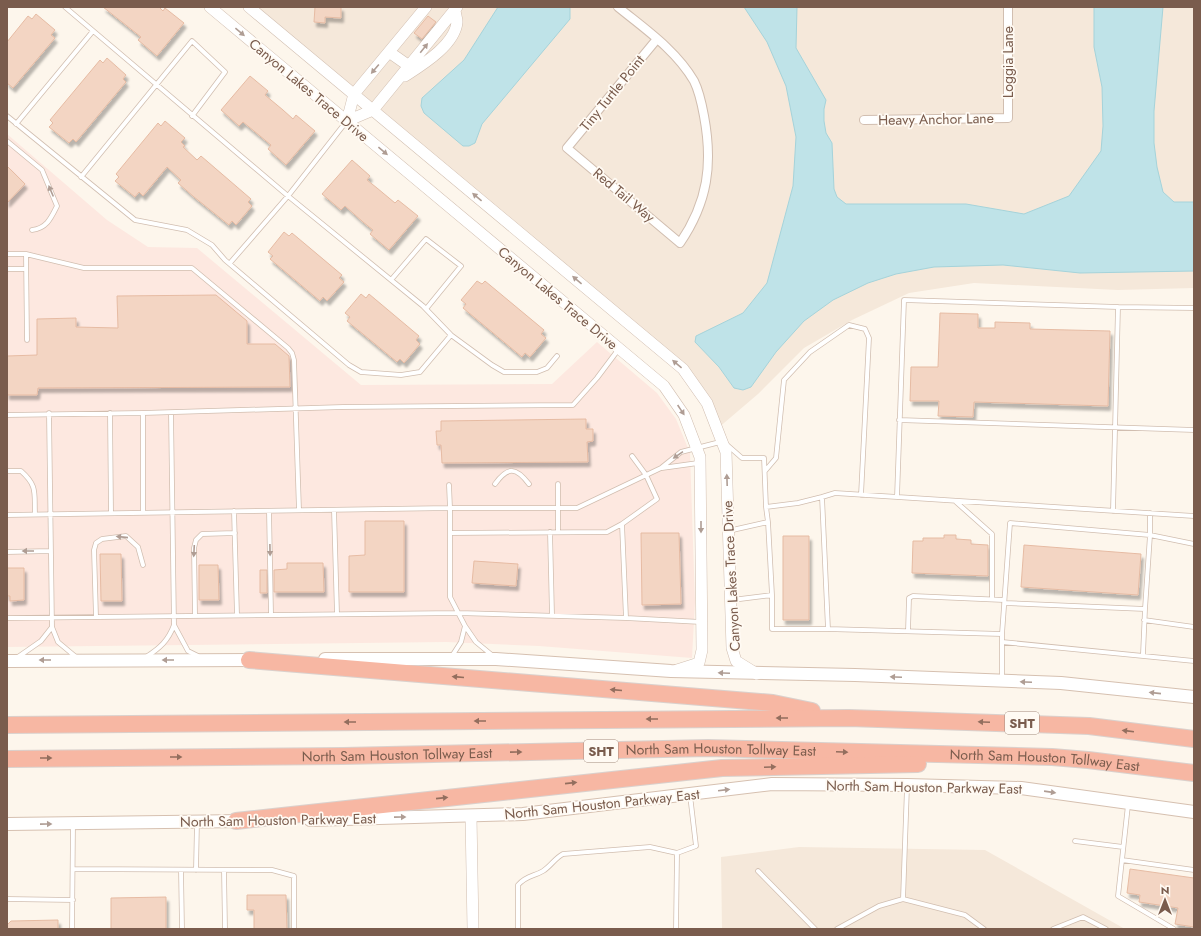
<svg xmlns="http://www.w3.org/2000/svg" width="1201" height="936" font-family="Jost,sans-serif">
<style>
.residential{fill:#f5e8da}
.commercial{fill:#fde8e0}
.water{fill:#bfe3e8;stroke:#a5d3da}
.building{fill:#f3d5c3;stroke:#e6bba3;filter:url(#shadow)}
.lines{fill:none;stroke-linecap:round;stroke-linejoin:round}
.service-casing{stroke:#d1beb0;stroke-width:5.5}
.minor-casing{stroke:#d1beb0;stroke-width:10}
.tertiary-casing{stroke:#d1beb0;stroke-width:12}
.secondary-casing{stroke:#d6c0b0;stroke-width:14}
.motorway-casing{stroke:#dad1cd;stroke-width:18}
.service{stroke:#fff;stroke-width:4}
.minor{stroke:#fff;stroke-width:8}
.tertiary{stroke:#fff;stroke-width:11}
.secondary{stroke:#fff;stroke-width:12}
.motorway{stroke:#f7b7a3;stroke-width:16}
.oneway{fill:#af9d94}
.oneway2{fill:#936e5e}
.labels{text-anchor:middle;stroke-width:3.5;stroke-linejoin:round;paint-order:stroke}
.shield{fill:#fffaf3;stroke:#a28b7f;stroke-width:1}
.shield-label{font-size:13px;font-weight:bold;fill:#7a5c4d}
.street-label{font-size:14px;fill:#7a5c4d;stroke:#fffaf3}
</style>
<defs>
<filter id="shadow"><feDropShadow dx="2.5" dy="4.5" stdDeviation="1" flood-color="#0004"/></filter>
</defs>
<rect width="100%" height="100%" fill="#fdf6ec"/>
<!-- residential -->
<path class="residential" d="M249 7H1194V288L1118 290 974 283 909 293 852 320 804 348 758 394 717 429 683 369Z
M799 847 985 850 1125 929H722L721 857Z"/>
<!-- commercial -->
<path class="commercial" d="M7 134 107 220 148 247 197 248 361 385 552 384 597 342 657 393 676 419 690 453 695 602 692 658 539 646 446 642 7 647Z"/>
<!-- water -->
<path class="water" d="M498 7H570V19L482 124 475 143 469 146H463L424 113 421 106 422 98 464 60Z
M744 7H797L796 48 826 100 824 109V121L826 133 832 143 834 189 837 197 846 204H966L1024 214 1069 196 1101 151 1103 126 1102 87 1094 47V7H1163L1154 111V143L1157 167 1163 192 1174 202H1194V271L1080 273 1003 265 934 267 896 274 868 283 833 300 804 321 776 352 751 387 743 390 734 388 719 367 695 342 696 336 743 313 767 283 793 186 796 137 786 86 767 42Z"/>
<!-- building -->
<path class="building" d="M103 7H159L163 11 165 8 184 23 157 56 138 40 141 37Z
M315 7H341V18L325 17V23L314 22Z
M36 14 55 30 51 35 55 38 13 88 7 83V42L28 16 32 19Z
M428 16 436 22 422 39 414 33Z
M107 58 126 75 123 79 126 82 76 142 73 139 69 143 49 127 53 123 50 120 100 60 103 63Z
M250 76 268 91 265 95 283 110 293 119 296 115 315 131 286 165 268 149 271 145 243 122 239 126 221 110Z
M165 121 185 138 181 142 185 146 183 147 197 160 201 156 251 199 248 202 252 206 236 225 232 221 229 225 194 197 178 183 181 180 167 167 143 196 139 192 135 197 115 181 119 177 116 174 158 123 161 126Z
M352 160 370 176 367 180 377 188 395 203 398 200 418 216 389 250 370 234 373 230 363 222 345 206 341 210 322 194Z
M7 166 25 184 7 203Z
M284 232 289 236 292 233 342 275 339 278 344 282 327 301 323 297 320 301 270 259 273 256 268 252Z
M477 281 482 284 485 281 544 330 541 334 546 338 530 357 525 353 522 357 463 308 466 304 461 300Z
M361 294 366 298 369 294 419 336 416 340 420 344 404 363 400 359 397 362 347 321 350 317 345 313Z
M216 295 247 321V344H275L289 356 290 387 38 388 37 395H7V356L37 355V319L76 318V327L118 328 117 296Z
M940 313 978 314V328H995V322L1030 323V329L1110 331 1108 406 974 402 973 417 938 416 939 401H910L911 367H938Z
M586 419V429H593V441L587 442 588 462 442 463 441 445H437L436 431H441V421Z
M365 521H404V592H349V556L365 555Z
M641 533H679L681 604 642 605Z
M944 535H956V539L971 540V544L988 545V576L912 573 913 541H923V538H944Z
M783 536H809V620H783Z
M1024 545 1141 554 1138 595 1021 587Z
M100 554H121L122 601H101Z
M474 561 518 564 516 586 472 583Z
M287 563H323L324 592H274V570L287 569Z
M199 565H218L219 600H199Z
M7 568H24V600L10 601V596H7Z
M260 570H267V593H260Z
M1130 869 1194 878V927L1175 924 1178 908 1139 902 1140 895 1127 893Z
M247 895H286L287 929H254V910H247Z
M166 897V929H111V898Z
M58 920V929H7V925L11 921Z"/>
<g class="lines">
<defs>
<path id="service" d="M65 7 288 196 423 306 451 335 492 365 504 372H537L547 368 557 356
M7 116 135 220 187 230 212 245 225 260 349 365 361 372 401 375 420 372 451 335
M16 124 93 31
M7 141 42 170 57 206C51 218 47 228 32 230
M81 177 192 41 225 72 192 116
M7 254H26L84 268H192L288 348 292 353 294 360 299 510
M26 254 27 340
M230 263 288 196 346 122
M7 269H26
M391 280 426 239 461 266 426 309
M1118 307 1194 308
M49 413 52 627 58 642 76 657
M110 413 111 513
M143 413V512
M171 413 174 625 188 651 198 656
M7 415 143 413 343 407 573 405 597 378 618 350
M899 420 1194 430
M726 444 742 458H764L766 507 798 503 822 497
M632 456 646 475 657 499 622 524 626 618 701 622
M662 468 698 463
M7 471H21C38 486 34 493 35 514
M765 471 776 458 784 380 810 352 849 325 865 329 869 338 861 495
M495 484C508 466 516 467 529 484
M558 484V532
M897 497 904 300 1118 307 1113 511
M955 501 992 534V599
M334 510 337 614
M234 511 237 615
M269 511 271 614
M7 515 450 508 449 485
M728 531 768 522 766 507
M550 532 552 615
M450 533 607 532 622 524
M7 552 50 551
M772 595V629H828
M732 600 772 595 768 522
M1004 603 1145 609 1150 535 1194 544
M195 615 194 548 196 540 202 534 235 533
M96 617 94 550 96 543 102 539 126 536 138 547 143 565
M7 618 459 613 626 618
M1144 620 1194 627
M465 626 450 597V508H577L661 468 681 452 720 442
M908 631 909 598 913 596 1004 600
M1002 634 1010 523 1150 535V513
M1002 642 1194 661
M1143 654 1145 609
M452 656 461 642 465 626 476 642 493 656
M18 657 41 641 52 627
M146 657C160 648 168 641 174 625
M1002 679V634L828 629 822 497 835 493 1194 516
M1128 805 1118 896 1174 929
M1075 841 1123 847
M1122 860 1194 870
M73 869 272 870 294 876V929
M181 870 182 929
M196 870 197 822
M224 870 225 929
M758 871 815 929
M7 899 73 900
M903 899 965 915 984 929
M72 929 73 824
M518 929V885C527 875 533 877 543 871 551 866 555 858 563 854L650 847 677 853
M676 929 677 853 696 846 690 795
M837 929 879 906 903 899 907 787
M1053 929 1083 917 1106 929"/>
<path id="minor" d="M618 7C645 29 676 50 694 81 699 91 702 105 704 116 713 164 708 202 680 243L567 148 657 39
M864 120 1008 118V7"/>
<path id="tertiary" d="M210 7 664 386 684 415 700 457 702 650 699 663 677 670
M249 7 683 369 707 403 726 452 732 648 736 661 757 674
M389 52 409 66
M405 76C422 65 455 45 457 22 457 18 455 13 455 10
M347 121 373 110 457 7
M347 121 354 94 426 7
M471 816 473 929"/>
<path id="secondary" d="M325 659H496L671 671 855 675 1061 683 1194 697
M7 661 256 660
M310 820 523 814 772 784 907 785 1021 788 1194 812
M7 824 244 821"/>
<g id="motorway">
<path d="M249 660 773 703 812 711"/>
<path d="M7 725 849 718 1089 726 1194 739"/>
<path id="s1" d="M7 759 343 756 708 748 1052 757 1088 760 1194 773"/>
<path d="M236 821 722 768 918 764"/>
</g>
</defs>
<!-- service casing -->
<use href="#service" class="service-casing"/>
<!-- minor casing -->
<use href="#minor" class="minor-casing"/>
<!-- tertiary casing -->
<use href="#tertiary" class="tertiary-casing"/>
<!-- secondary casing -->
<use href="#secondary" class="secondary-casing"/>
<!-- motorway casing -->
<use href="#motorway" class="motorway-casing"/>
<!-- service -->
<use href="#service" class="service"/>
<!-- minor -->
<use href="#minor" class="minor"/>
<!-- tertiary -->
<use href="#tertiary" class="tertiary"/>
<!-- secondary -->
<use href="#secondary" class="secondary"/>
<!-- motorway -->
<use href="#motorway" class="motorway"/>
</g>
<!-- one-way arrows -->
<defs><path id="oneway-solid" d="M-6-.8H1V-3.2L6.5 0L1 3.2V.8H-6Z"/></defs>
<g class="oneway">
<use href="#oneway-solid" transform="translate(240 32) rotate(40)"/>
<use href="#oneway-solid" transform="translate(424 48) rotate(-51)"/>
<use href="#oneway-solid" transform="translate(375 69) rotate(130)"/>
<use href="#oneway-solid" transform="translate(383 151) rotate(40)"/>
<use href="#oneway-solid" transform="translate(51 191) rotate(-113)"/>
<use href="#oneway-solid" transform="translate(477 197) rotate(-140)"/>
<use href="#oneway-solid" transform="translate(577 280) rotate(-140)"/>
<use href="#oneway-solid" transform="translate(677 364) rotate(-140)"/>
<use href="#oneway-solid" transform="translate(681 410) rotate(56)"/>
<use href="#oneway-solid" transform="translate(678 455) rotate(146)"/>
<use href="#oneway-solid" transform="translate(727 480) rotate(-92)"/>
<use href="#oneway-solid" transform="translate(701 527) rotate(90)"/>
<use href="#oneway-solid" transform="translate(122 537) rotate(-174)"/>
<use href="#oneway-solid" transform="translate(270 550) rotate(89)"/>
<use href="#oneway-solid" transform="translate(28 551) rotate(180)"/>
<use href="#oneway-solid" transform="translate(194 551) rotate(93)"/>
<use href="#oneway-solid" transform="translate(45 660) rotate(180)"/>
<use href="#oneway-solid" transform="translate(168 660) rotate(180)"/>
<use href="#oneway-solid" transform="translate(724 673) rotate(-178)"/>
<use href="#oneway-solid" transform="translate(896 677) rotate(-178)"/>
<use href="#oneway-solid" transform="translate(1026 682) rotate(-178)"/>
<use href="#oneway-solid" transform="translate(1155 693) rotate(-174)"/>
<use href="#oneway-solid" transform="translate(724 790) rotate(-7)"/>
<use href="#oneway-solid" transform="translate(1050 792) rotate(8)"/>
<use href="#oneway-solid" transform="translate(400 817) rotate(-1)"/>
<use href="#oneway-solid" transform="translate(46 824) rotate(-1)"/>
</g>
<g class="oneway2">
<use href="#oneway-solid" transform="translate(458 677) rotate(-175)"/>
<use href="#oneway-solid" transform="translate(616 690) rotate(-175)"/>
<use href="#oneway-solid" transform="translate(782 718) rotate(180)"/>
<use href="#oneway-solid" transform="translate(652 719) rotate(180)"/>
<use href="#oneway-solid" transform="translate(480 721) rotate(180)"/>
<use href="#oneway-solid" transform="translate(350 722) rotate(180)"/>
<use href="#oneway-solid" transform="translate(984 722) rotate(-178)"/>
<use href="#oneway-solid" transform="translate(1128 731) rotate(-173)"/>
<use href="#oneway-solid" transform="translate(516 752) rotate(-1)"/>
<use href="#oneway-solid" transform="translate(842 752) rotate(2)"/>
<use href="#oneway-solid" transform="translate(176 757)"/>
<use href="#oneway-solid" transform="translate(46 758)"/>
<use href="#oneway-solid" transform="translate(770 767) rotate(-2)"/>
<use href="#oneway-solid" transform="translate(571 783) rotate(-6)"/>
<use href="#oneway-solid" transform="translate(442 798) rotate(-6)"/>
</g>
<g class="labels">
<!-- shield labels -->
<g class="shield">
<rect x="1005" y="712" width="34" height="22" rx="3"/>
<rect x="584" y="740" width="34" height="22" rx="3"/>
</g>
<g class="shield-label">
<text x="1022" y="728">SHT</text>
<text x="601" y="756">SHT</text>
</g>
<!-- street labels -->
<g class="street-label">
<text transform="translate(1008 62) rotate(-90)" y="5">Loggia Lane</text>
<text transform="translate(309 90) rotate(40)" y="5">Canyon Lakes Trace Drive</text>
<text transform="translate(612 93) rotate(-51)" y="5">Tiny Turtle Point</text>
<text transform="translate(936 119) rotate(-1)" y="5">Heavy Anchor Lane</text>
<text transform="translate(624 195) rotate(40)" y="5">Red Tail Way</text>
<text transform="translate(558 298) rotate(40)" y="5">Canyon Lakes Trace Drive</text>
<text transform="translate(731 576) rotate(-93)" y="5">Canyon Lakes Trace Drive</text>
<text dy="5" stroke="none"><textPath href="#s1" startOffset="714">North Sam Houston Tollway East</textPath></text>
<text dy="5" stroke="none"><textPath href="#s1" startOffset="390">North Sam Houston Tollway East</textPath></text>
<text dy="5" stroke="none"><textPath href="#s1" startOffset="1038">North Sam Houston Tollway East</textPath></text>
<text transform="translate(924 787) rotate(1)" y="5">North Sam Houston Parkway East</text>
<text transform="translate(602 804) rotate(-6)" y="5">North Sam Houston Parkway East</text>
<text transform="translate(278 820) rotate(-1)" y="5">North Sam Houston Parkway East</text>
</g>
</g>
<!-- border -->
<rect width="1201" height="936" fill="none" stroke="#7a5c4d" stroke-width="16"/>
<!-- north arrow -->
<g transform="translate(1165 900)" stroke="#fffaf3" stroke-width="3" paint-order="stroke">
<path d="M0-3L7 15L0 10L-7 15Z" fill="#7a5c4d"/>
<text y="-6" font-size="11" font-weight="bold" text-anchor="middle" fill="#7a5c4d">N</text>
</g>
</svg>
